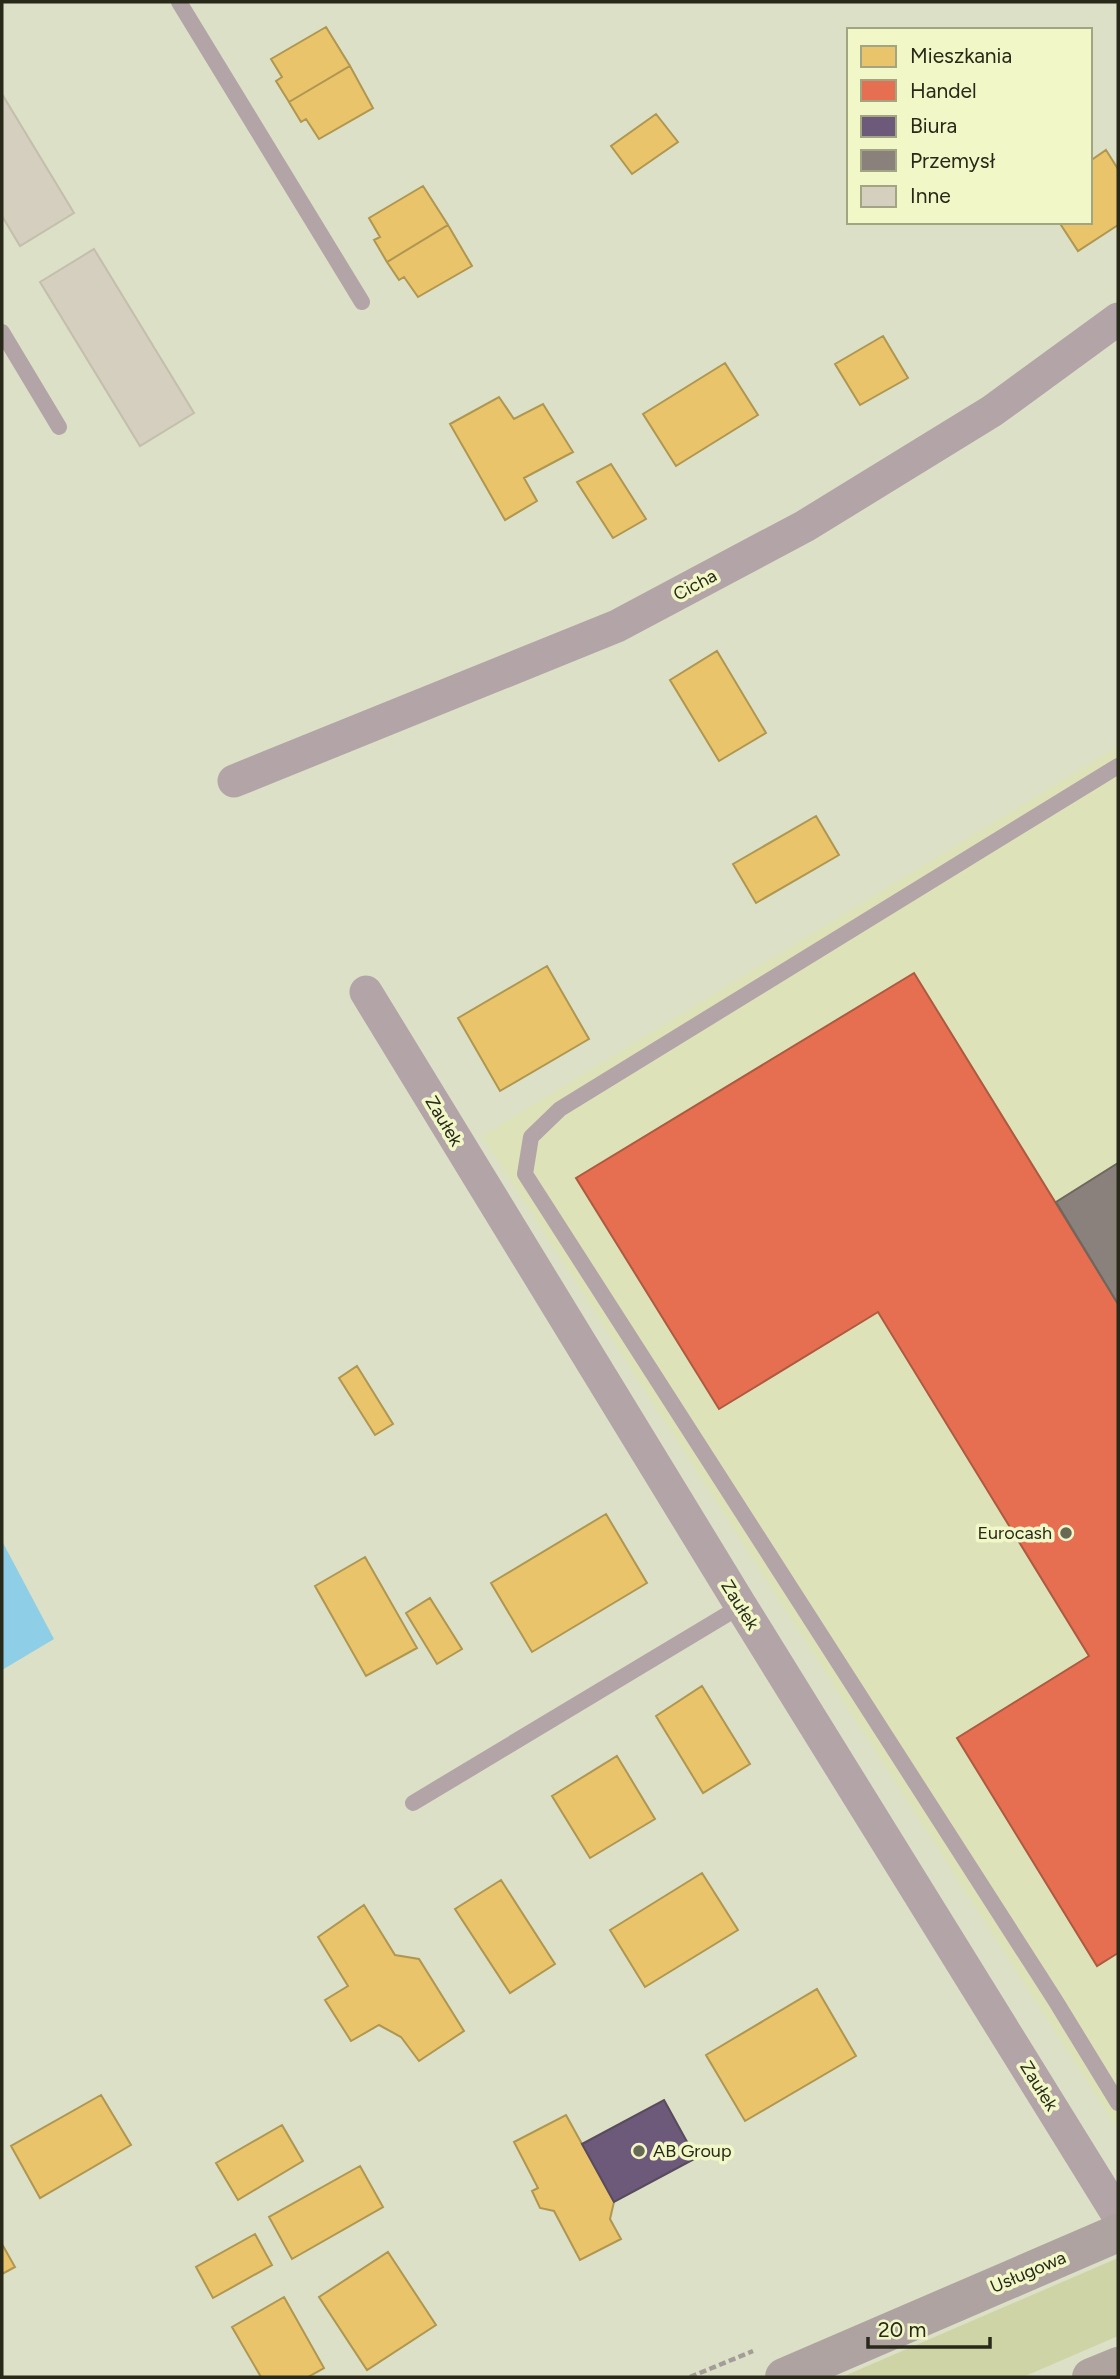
<svg xmlns="http://www.w3.org/2000/svg" width="1120" height="2379" font-family="Figtree,sans-serif">
<style>
.built{fill:#dde2b9}
.green{fill:#cfd4a6}
.water{fill:#8ecee6}
.homes{fill:#e9c46a;stroke:#af9651;stroke-width:2}
.shops{fill:#e76f51;stroke:#ae5a40;stroke-width:2}
.offices{fill:#6d597a;stroke:#584b5d;stroke-width:2}
.industry{fill:#8a817c;stroke:#6d675e;stroke-width:2}
.building{fill:#d5cfbf;stroke:#c4bead;stroke-width:2}
.lines{fill:none;stroke-linecap:round;stroke-linejoin:round}
.path{stroke:#a39c98;stroke-width:4.5;stroke-dasharray:7 3.5;stroke-linecap:butt}
.lane{stroke:#b2a4a7;stroke-width:16}
.street{stroke:#b2a4a7;stroke-width:33}
.secondary{stroke:#aea3a1;stroke-width:38}
.primary{stroke:#b0a4a1;stroke-width:38}
.poi-dot{fill:#676955;stroke:#f2f7c8;stroke-width:2.5}
.labels{text-anchor:middle;stroke-width:7;stroke-linejoin:round;paint-order:stroke}
.street-label{font-size:18px;fill:#282918;stroke:#f2f7c8}
.poi-label{font-size:18px;fill:#282918;stroke:#f2f7c8;text-anchor:end}
</style>
<rect width="100%" height="100%" fill="#dce0c6"/>
<!-- built -->
<path class="built" d="M1118 746V2130L482 1136Z"/>
<!-- green -->
<path class="green" d="M1118 2258V2336L1023 2377H842Z"/>
<!-- water -->
<path class="water" d="M2 1541 54 1639 2 1670Z"/>
<!-- homes -->
<path class="homes" d="M326 27 350 66 289 102 276 81 282 77 271 59Z
M350 66 373 108 319 139 306 119 301 122 289 102Z
M656 114 678 142 632 174 611 146Z
M1106 150 1118 169V225L1078 251 1059 222H1090V161Z
M423 186 448 225 387 262 374 240 380 237 369 218Z
M448 225 472 266 418 297 404 277 399 280 387 262Z
M883 336 908 378 860 405 835 364Z
M725 363 758 415 676 466 643 414Z
M499 397 514 419 543 404 573 452 524 478 537 501 505 520 450 424Z
M611 464 646 519 613 538 577 482Z
M717 651 766 733 719 761 670 680Z
M816 816 839 855 756 903 733 864Z
M547 966 589 1039 500 1091 458 1018Z
M357 1366 393 1424 375 1435 339 1378Z
M606 1514 647 1583 532 1652 491 1583Z
M365 1557 417 1648 366 1676 315 1586Z
M430 1598 462 1649 437 1664 406 1613Z
M702 1686 750 1764 703 1793 656 1716Z
M617 1756 655 1819 590 1858 552 1796Z
M702 1873 738 1930 645 1987 610 1930Z
M501 1880 555 1964 510 1993 455 1909Z
M364 1905 395 1955 419 1959 464 2031 419 2061 401 2037 379 2025 351 2041 325 2000 348 1986 318 1937Z
M817 1989 856 2056 745 2121 706 2055Z
M101 2095 131 2145 40 2198 11 2146Z
M566 2115 614 2202 610 2219 621 2239 580 2260 554 2211 540 2208 532 2191 538 2188 514 2142Z
M282 2125 303 2161 238 2200 216 2163Z
M360 2166 383 2207 292 2259 269 2217Z
M255 2234 272 2265 213 2298 196 2267Z
M2 2244 15 2267 2 2274Z
M388 2252 436 2325 367 2370 319 2297Z
M284 2297 324 2368 308 2377H261L232 2327Z"/>
<!-- shops -->
<path class="shops" d="M914 973 1118 1304V1953L1097 1966 957 1738 1089 1656 878 1312 719 1409 576 1178Z"/>
<!-- offices -->
<path class="offices" d="M664 2100 696 2158 614 2202 582 2144Z"/>
<!-- industry -->
<path class="industry" d="M1118 1163V1304L1056 1202Z"/>
<!-- building -->
<path class="building" d="M2 94 74 213 20 246 2 216Z
M94 249 194 413 140 446 40 282Z"/>
<g class="lines">
<!-- path -->
<path class="path" d="M690 2377 753 2351"/>
<!-- lane -->
<path class="lane" d="M179 2 362 302
M2 332 59 427
M1118 766 560 1109 531 1137 525 1174 1055 2000 1118 2103
M413 1803 741 1606"/>
<!-- street -->
<path class="street" d="M234 781 617 626 805 526 992 411 1118 319
M366 992 741 1606 1118 2215"/>
<!-- secondary -->
<path class="secondary" d="M784 2377 1118 2233"/>
<!-- primary -->
<path class="primary" d="M1091 2377 1118 2366"/>
</g>
<!-- markers -->
<g class="poi-dot">
<circle cx="1066" cy="1533" r="7"/>
<circle cx="639" cy="2151" r="7"/>
</g>
<g class="labels">
<!-- street labels -->
<g class="street-label">
<text transform="translate(695 585) rotate(-28)" y="6">Cicha</text>
<text transform="translate(444 1121) rotate(59)" y="6">Zaułek</text>
<text transform="translate(740 1605) rotate(58)" y="6">Zaułek</text>
<text transform="translate(1039 2086) rotate(58)" y="6">Zaułek</text>
<text transform="translate(1028 2272) rotate(-23)" y="6">Usługowa</text>
</g>
<!-- poi labels -->
<g class="poi-label">
<text x="1052" y="1539">Eurocash</text>
<text x="653" y="2157" text-anchor="start">AB Group</text>
</g>
</g>
<!-- border -->
<rect width="1120" height="2379" fill="none" stroke="#282918" stroke-width="7"/>
<!-- legend -->
<rect x="847" y="28" width="245" height="196" fill="#f2f7c8" stroke="#a1a582" stroke-width="2"/>
<rect x="861" y="46" width="35" height="21" fill="#e9c46a" stroke="#a1a582" stroke-width="2"/>
<text x="910" y="63" font-size="21" fill="#282918">Mieszkania</text>
<rect x="861" y="80" width="35" height="21" fill="#e76f51" stroke="#a1a582" stroke-width="2"/>
<text x="910" y="98" font-size="21" fill="#282918">Handel</text>
<rect x="861" y="116" width="35" height="21" fill="#6d597a" stroke="#a1a582" stroke-width="2"/>
<text x="910" y="133" font-size="21" fill="#282918">Biura</text>
<rect x="861" y="150" width="35" height="21" fill="#8a817c" stroke="#a1a582" stroke-width="2"/>
<text x="910" y="168" font-size="21" fill="#282918">Przemysł</text>
<rect x="861" y="186" width="35" height="21" fill="#d5cfbf" stroke="#a1a582" stroke-width="2"/>
<text x="910" y="203" font-size="21" fill="#282918">Inne</text>
<!-- scale -->
<path d="M868 2337v10h122v-10" fill="none" stroke="#282918" stroke-width="3.5"/>
<text x="878" y="2337" font-size="21" fill="#282918" stroke="#f2f7c8" stroke-width="5" paint-order="stroke">20 m</text>
</svg>
